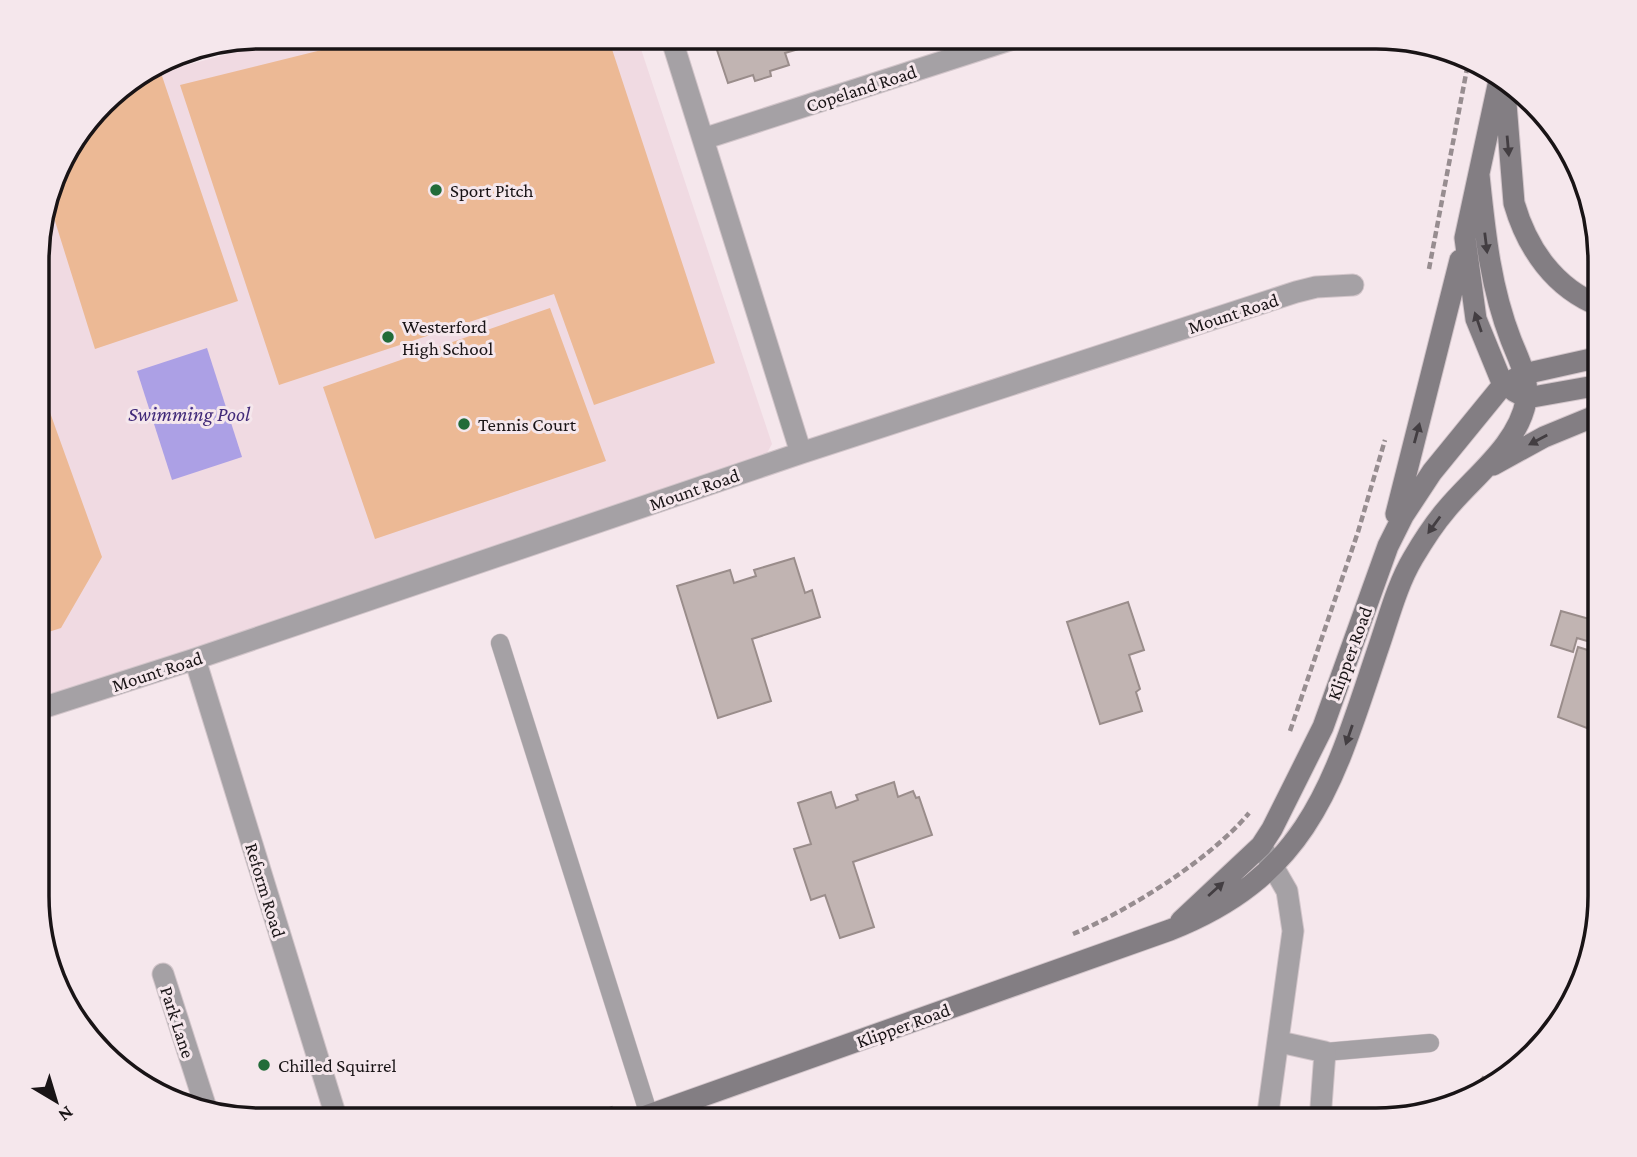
<svg xmlns="http://www.w3.org/2000/svg" width="1637" height="1157" font-family="'Crimson Pro',serif">
<style>
.built{fill:#f0dae2}
.green{fill:#ecb995}
.water{fill:#aca0e5}
.building{fill:#c1b4b2;stroke:#9a8d8b;stroke-width:2}
.lines{fill:none;stroke-linecap:round;stroke-linejoin:round}
.service-casing{stroke:#d2c5ca;stroke-width:19}
.minor-casing{stroke:#d2c5ca;stroke-width:23}
.secondary-casing{stroke:#d2c5ca;stroke-width:23}
.path{stroke:#978d90;stroke-width:4.5;stroke-dasharray:7 3.5;stroke-linecap:butt}
.service{stroke:#a5a1a5;stroke-width:18}
.minor{stroke:#a5a1a5;stroke-width:21}
.secondary{stroke:#837e83;stroke-width:21}
.oneway{fill:#433e42}
.poi-dot{fill:#226c39;stroke:#f5e7ec;stroke-width:2.5}
.labels{text-anchor:middle;stroke-width:6;stroke-linejoin:round;paint-order:stroke}
.street-label{font-size:19px;fill:#191416;stroke:#f5e7ec}
.poi-label{font-size:19px;fill:#191416;stroke:#f5e7ec;text-anchor:start}
.water-label{font-size:21px;font-style:italic;fill:#412a79;stroke:#f5e7ec}
.rim{fill:none;stroke:#191416;stroke-width:3.5}
</style>
<rect width="100%" height="100%" fill="#f5e7ec"/>
<!-- built -->
<path class="built" d="M292 37H637L772 444 763 460 39 709V231L67 149 113 92 138 78Z"/>
<!-- green -->
<path class="green" d="M374 37H608L715 363 594 405 554 294 279 385 180 85Z
M162 76 238 301 95 349 49 202 67 149 113 93Z
M550 308 606 461 375 539 323 387Z
M39 382 102 557 61 628 39 635Z"/>
<!-- water -->
<path class="water" d="M207 348 242 457 172 480 137 371Z"/>
<!-- building -->
<path class="building" d="M728 37H809L812 45 785 53 789 65 770 71 771 76 755 81 753 75 728 83 714 41Z
M840 37H876L843 48Z
M794 558 805 593 812 590 820 617 752 639 771 701 718 718 677 586 730 570 734 583 756 576 754 570Z
M1128 602 1144 650 1129 655 1140 689 1136 692 1142 711 1100 724 1067 622Z
M1561 611 1600 622 1597 644 1577 638 1573 652 1551 645Z
M1578 647 1594 652 1592 659 1600 661V733L1558 717Z
M894 782 898 797 913 791 916 798 919 797 932 835 853 862 874 927 840 938 825 895 811 900 794 849 811 844 798 803 831 792 836 808 858 800 856 795Z
M1483 1077 1491 1084 1475 1097 1463 1100Z"/>
<g class="lines">
<defs>
<path id="service" d="M500 643 649 1115
M1325 1052 1430 1043"/>
<path id="minor" d="M671 37 801 453
M703 139 1019 37
M195 659 337 1120
M39 709 195 659 801 453 1296 292 1316 287 1353 285
M1264 851 1287 891 1293 931 1267 1120
M163 974 207 1111
M1280 1042 1325 1052 1320 1120"/>
<path id="secondary" d="M1500 76 1465 238 1476 319 1503 385
M1505 91 1514 203C1527 248 1554 288 1600 306
M1514 391 1527 398 1600 385
M1493 465 1544 437 1600 414
M1396 514 1460 260
M1181 921 1261 846 1272 829 1323 727 1388 546 1403 516 1432 472 1503 385 1524 374 1600 357
M635 1120 1170 930C1312 874 1334 779 1379 646 1389 617 1397 585 1413 558 1423 541 1433 525 1446 510 1473 477 1518 445 1526 401 1530 380 1518 358 1511 340 1490 286 1485 232 1479 175"/>
</defs>
<!-- service casing -->
<use href="#service" class="service-casing"/>
<!-- minor casing -->
<use href="#minor" class="minor-casing"/>
<!-- secondary casing -->
<use href="#secondary" class="secondary-casing"/>
<!-- path -->
<path class="path" d="M1429 269 1469 58
M1290 731 1358 532 1385 440
M1073 934C1128 911 1211 859 1249 813
M578 1120 613 1108"/>
<!-- service -->
<use href="#service" class="service"/>
<!-- minor -->
<use href="#minor" class="minor"/>
<!-- secondary -->
<use href="#secondary" class="secondary"/>
</g>
<!-- one-way arrows -->
<defs><path id="oneway-solid" d="M-6-.8H1V-3.2L6.5 0L1 3.2V.8H-6Z" transform="scale(1.75)"/></defs>
<g class="oneway">
<use href="#oneway-solid" transform="translate(1508 146) rotate(85)"/>
<use href="#oneway-solid" transform="translate(1486 243) rotate(83)"/>
<use href="#oneway-solid" transform="translate(1478 322) rotate(-109)"/>
<use href="#oneway-solid" transform="translate(1417 433) rotate(-75)"/>
<use href="#oneway-solid" transform="translate(1538 440) rotate(152)"/>
<use href="#oneway-solid" transform="translate(1434 525) rotate(126)"/>
<use href="#oneway-solid" transform="translate(1349 735) rotate(109)"/>
<use href="#oneway-solid" transform="translate(1216 889) rotate(-42)"/>
</g>
<!-- markers -->
<g class="poi-dot">
<circle cx="436" cy="190" r="7"/>
<circle cx="388" cy="337" r="7"/>
<circle cx="464" cy="424" r="7"/>
<circle cx="264" cy="1065" r="7"/>
</g>
<g class="labels">
<!-- street labels -->
<g class="street-label">
<text transform="translate(861 88) rotate(-18)" y="7">Copeland Road</text>
<text transform="translate(1233 313) rotate(-18)" y="7">Mount Road</text>
<text transform="translate(694 489) rotate(-19)" y="7">Mount Road</text>
<text transform="translate(1349 653) rotate(-70)" y="7">Klipper Road</text>
<text transform="translate(157 671) rotate(-18)" y="7">Mount Road</text>
<text transform="translate(266 890) rotate(73)" y="7">Reform Road</text>
<text transform="translate(178 1022) rotate(72)" y="7">Park Lane</text>
<text transform="translate(903 1025) rotate(-20)" y="7">Klipper Road</text>
</g>
<!-- poi labels -->
<g class="poi-label">
<text x="450" y="197">Sport Pitch</text>
<text x="402" y="333">Westerford<tspan x="402" dy="22">High School</tspan></text>
<text x="478" y="431">Tennis Court</text>
<text x="278" y="1072">Chilled Squirrel</text>
</g>
<!-- water labels -->
<g class="water-label">
<text x="189" y="421">Swimming Pool</text>
</g>
</g>
<!-- crop -->
<path d="M0 0H1637V1157H0ZM261 49H1376A212 212 0 0 1 1588 261V896A212 212 0 0 1 1376 1108H261A212 212 0 0 1 49 896V261A212 212 0 0 1 261 49Z" fill="#f5e7ec" fill-rule="evenodd"/>
<path class="rim" d="M261 49H1376A212 212 0 0 1 1588 261V896A212 212 0 0 1 1376 1108H261A212 212 0 0 1 49 896V261A212 212 0 0 1 261 49Z"/>
<!-- north arrow -->
<g transform="translate(56 1101) rotate(142)" stroke="#f5e7ec" stroke-width="5" paint-order="stroke">
<path d="M0-5L12 26L0 18L-12 26Z" fill="#191416"/>
<text y="-10" font-size="19" font-weight="bold" text-anchor="middle" fill="#191416">N</text>
</g>
</svg>
